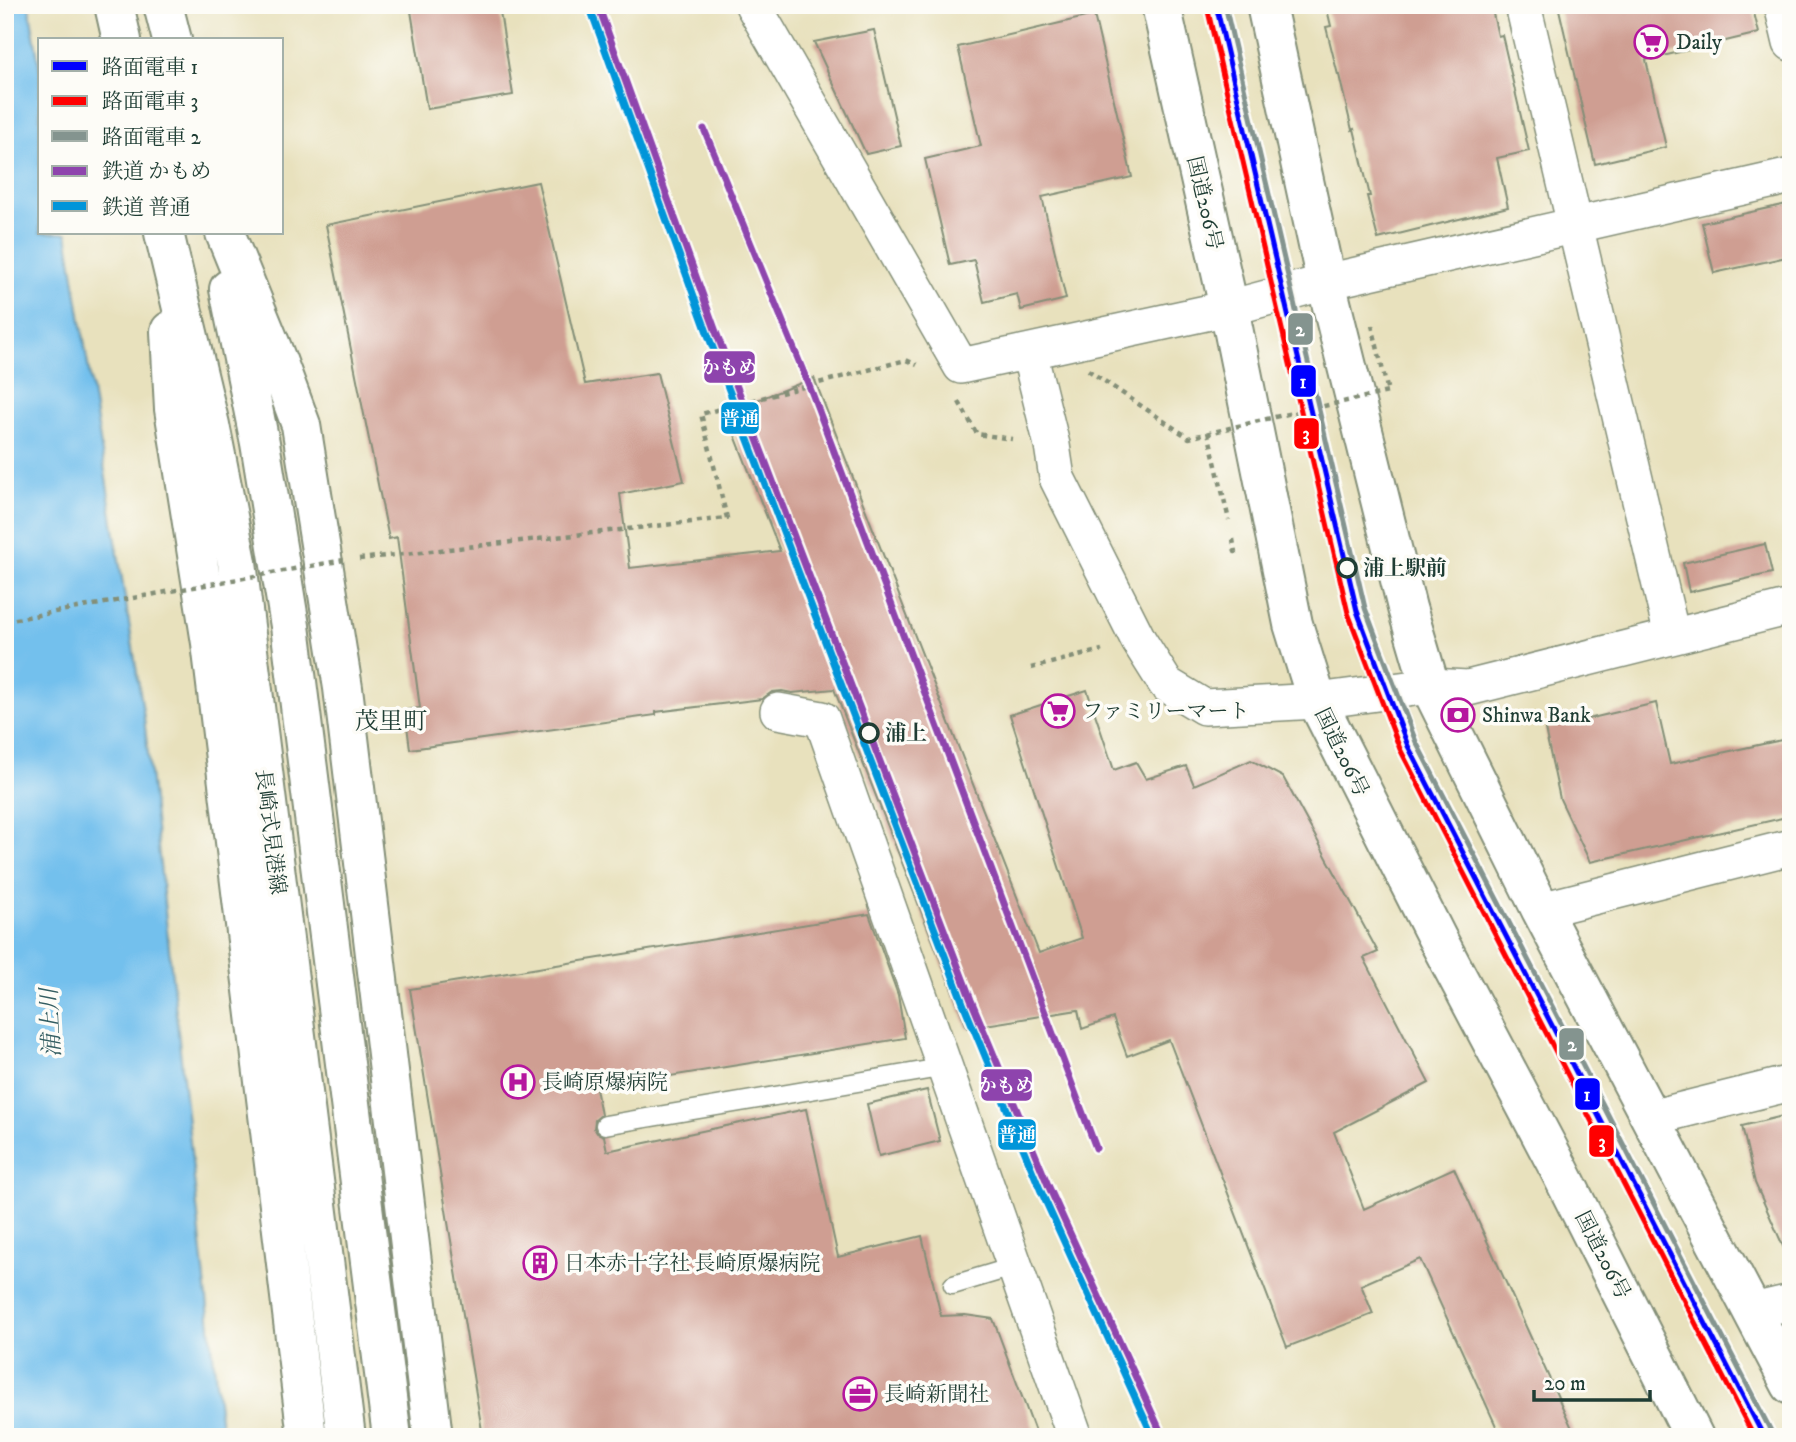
<svg xmlns="http://www.w3.org/2000/svg" width="1796" height="1442" font-family="'IM FELL DW Pica','Noto Serif JP',serif">
<style>
.water{fill:#73c0ed;stroke:#497e90;stroke-width:2}
.building{fill:#cf9e92}
.lines{fill:none;stroke-linecap:round;stroke-linejoin:round}
.lane-casing{stroke:#848f78;stroke-width:21}
.street-casing{stroke:#848f78;stroke-width:38}
.secondary-casing{stroke:#848f78;stroke-width:42}
.highway-casing{stroke:#848f78;stroke-width:42}
.path{stroke:#848f78;stroke-width:4.5;stroke-dasharray:5 5;stroke-linecap:butt}
.lane{stroke:#fff;stroke-width:18}
.street{stroke:#fff;stroke-width:35}
.secondary{stroke:#fff;stroke-width:38}
.highway{stroke:#fff;stroke-width:38}
.path-bridge{stroke:#848f78;stroke-width:4.5;stroke-dasharray:5 5;stroke-linecap:butt}
.rail-1-casing{stroke:#fdfcf7;stroke-width:12}
.rail-2-casing{stroke:#fdfcf7;stroke-width:12}
.rail-1{stroke:#8e44ad;stroke-width:7}
.rail-2{stroke:#0095d9;stroke-width:7}
.tram-1-casing{stroke:#fdfcf7;stroke-width:10}
.tram-2-casing{stroke:#fdfcf7;stroke-width:10}
.tram-3-casing{stroke:#fdfcf7;stroke-width:10}
.tram-1{stroke:#00f;stroke-width:5}
.tram-2{stroke:#f00;stroke-width:5}
.tram-3{stroke:#84948f;stroke-width:5}
.stop-dot{fill:#fdfcf7;stroke:#1f3d34;stroke-width:3.5}
.labels{text-anchor:middle;stroke-width:7;stroke-linejoin:round;paint-order:stroke}
.poi-label{font-size:21px;fill:#1f3d34;stroke:#fdfcf7;text-anchor:start}
.street-label{font-size:21px;fill:#1f3d34;stroke:#fdfcf7}
.stop-label{font-size:21px;font-weight:bold;fill:#1f3d34;stroke:#fdfcf7;text-anchor:start}
.water-label{font-size:23px;font-style:italic;fill:#345e62;stroke:#fdfcf7}
.quarter-label{font-size:24px;fill:#1f3d34;stroke:#fdfcf7}
.line-badge{stroke:#fdfcf7;stroke-width:2.5}
.badge-label{font-size:19px;text-anchor:middle;font-weight:bold;fill:#fff}
</style>
<rect width="100%" height="100%" fill="#fdfcf7"/>
<filter id="ink" filterUnits="userSpaceOnUse"><feTurbulence type="fractalNoise" baseFrequency=".0143" numOctaves="2"/><feDisplacementMap in="SourceGraphic" scale="14" xChannelSelector="R" yChannelSelector="G"/><feConvolveMatrix kernelMatrix="1 2 1 2 8 2 1 2 1" color-interpolation-filters="sRGB"/></filter>
<filter id="wash" filterUnits="userSpaceOnUse"><feTurbulence type="fractalNoise" baseFrequency=".00686" numOctaves="4" result="noise"/><feDisplacementMap in="SourceGraphic" scale="28" xChannelSelector="R" yChannelSelector="G"/><feGaussianBlur stdDeviation="1.57" result="paint"/><feColorMatrix in="noise" values="0 0 0 0 0 0 0 0 0 0 0 0 0 0 0 0 0 1.4 0 .05"/><feComposite in="paint" operator="in"/></filter>
<g filter="url(#wash)">
<rect width="100%" height="100%" fill="#e8e1bd"/>
<!-- water -->
<path class="water" d="M5 5H29L40 71V233H67L144 717 222 1437H5Z"/>
<g id="blocks">
<!-- building -->
<path class="building" d="M410 5H499L513 95 427 109Z
M1326 5H1491L1498 36 1502 35 1529 151 1497 158 1508 207 1378 239 1367 196H1370L1354 129 1352 130 1339 75H1338L1326 27 1331 26Z
M1558 5H1752L1759 33 1646 60 1666 147 1595 164Z
M1094 15 1132 177 1042 197 1066 299 1021 310 1017 294 984 302 974 260 950 265 925 159 981 146 958 47Z
M874 30 901 146 866 154 814 42Z
M538 182 585 384 657 373 684 481 620 494 630 568 780 551 726 412 814 378 1039 953 1082 938 1010 715 1087 690 1114 770 1136 762 1146 779 1186 766 1194 785 1251 760 1283 777 1378 952 1364 958 1429 1083 1334 1132 1364 1209 1454 1168 1576 1437H1501L1420 1259 1361 1285 1373 1314 1287 1347 1169 1040 1127 1056 1113 1018 1082 1029 1078 1010 967 1028 834 689 792 693 782 691 772 692 762 699 656 712V715L410 749 405 710 420 708 397 537 389 539 326 225Z
M1791 203V256L1714 273 1702 223Z
M1765 544 1772 573 1689 592 1683 563Z
M1656 703 1670 764 1791 738V816L1590 862 1560 799 1545 729Z
M869 914 898 995 905 1038 596 1088 601 1115 595 1120 594 1128 597 1133 604 1136 607 1151 806 1109 838 1257 922 1236 941 1316 965 1315 993 1319 1037 1437H483L410 989Z
M927 1090 940 1141 879 1156 867 1104Z
M1791 1114V1264L1755 1183 1742 1126Z"/>
</g>
</g>
<g filter="url(#ink)">
<use href="#blocks" fill-opacity="0" stroke="#848f78" stroke-width="2"/>
<g class="lines">
<defs>
<path id="lane" d="M605 1125 946 1067
M953 1285 1016 1266"/>
<path id="street" d="M753 5 961 366 1229 308 1326 282 1791 176
M1523 5 1672 636
M1782 5 1791 43
M1029 352 1052 445 1057 478 1139 641 1166 684 1204 707 1317 701 1430 686 1468 688 1791 607
M778 711 822 719 1075 1437
M1541 910 1791 847
M1650 1118 1791 1083
M1753 1311 1791 1302"/>
<path id="secondary" d="M114 5 122 40
M163 5 172 40
M164 233 210 425 237 562 346 1437
M225 233 278 363 301 425 343 688 433 1437
M229 289 260 443 290 626 392 1437
M170 331 174 409 211 643 307 1437"/>
<path id="highway" d="M1161 5 1229 308 1293 624 1317 701 1437 938 1558 1167 1694 1437
M1266 5 1326 282 1407 608 1430 686 1541 910 1791 1385"/>
</defs>
<!-- lane casing -->
<use href="#lane" class="lane-casing"/>
<!-- street casing -->
<use href="#street" class="street-casing"/>
<!-- secondary casing -->
<use href="#secondary" class="secondary-casing"/>
<!-- highway casing -->
<use href="#highway" class="highway-casing"/>
<!-- path -->
<path class="path" d="M959 402 977 434 1012 439
M1208 432 1229 520
M1233 539 1235 552 1240 551
M359 559 727 518 701 414 906 360 917 365
M1031 668 1102 650"/>
<!-- lane -->
<use href="#lane" class="lane"/>
<!-- street -->
<use href="#street" class="street"/>
<!-- secondary -->
<use href="#secondary" class="secondary"/>
<!-- highway -->
<use href="#highway" class="highway"/>
<!-- path-bridge -->
<path class="path-bridge" d="M1088 370 1189 438 1283 415 1388 392 1371 321
M5 621 344 560"/>
<defs>
<path id="rail-1" d="M598 5 716 332 971 1000 1048 1185 1163 1437
M704 129 812 393 1096 1148"/>
<path id="rail-2" d="M590 8 708 335 963 1003 1040 1189 1153 1437"/>
</defs>
<!-- rail-1 casing -->
<use href="#rail-1" class="rail-1-casing"/>
<!-- rail-2 casing -->
<use href="#rail-2" class="rail-2-casing"/>
<!-- rail-1 -->
<use href="#rail-1" class="rail-1"/>
<!-- rail-2 -->
<use href="#rail-2" class="rail-2"/>
<defs>
<path id="tram-1" d="M1216 5 1357 611 1408 746 1764 1437"/>
<path id="tram-2" d="M1207 7 1348 613 1400 749 1754 1437"/>
<path id="tram-3" d="M1225 5 1365 608 1416 742 1772 1433"/>
</defs>
<!-- tram-1 casing -->
<use href="#tram-1" class="tram-1-casing"/>
<!-- tram-2 casing -->
<use href="#tram-2" class="tram-2-casing"/>
<!-- tram-3 casing -->
<use href="#tram-3" class="tram-3-casing"/>
<!-- tram-1 -->
<use href="#tram-1" class="tram-1"/>
<!-- tram-2 -->
<use href="#tram-2" class="tram-2"/>
<!-- tram-3 -->
<use href="#tram-3" class="tram-3"/>
</g>
</g>
<!-- icons -->
<defs>
<symbol id="supermarket-ring" viewBox="-11 -11 22 22"><circle r="9.5" fill="#fdfcf7" stroke="#b5179e" stroke-width="1.5"/><path d="M-6-5.5h2.5l.6 2H6L4.5 2H-2.5L-4.4-4H-6ZM-1.5 3.2a1.3 1.3 0 1 0 .1 0ZM3 3.2a1.3 1.3 0 1 0 .1 0Z" fill="#b5179e"/></symbol>
<symbol id="bank-ring" viewBox="-11 -11 22 22"><circle r="9.5" fill="#fdfcf7" stroke="#b5179e" stroke-width="1.5"/><path d="M-6-4H6V4H-6ZM0-2.3a2.3 2.3 0 1 0 0 4.6a2.3 2.3 0 1 0 0-4.6Z" fill="#b5179e"/></symbol>
<symbol id="hospital-ring" viewBox="-11 -11 22 22"><circle r="9.5" fill="#fdfcf7" stroke="#b5179e" stroke-width="1.5"/><path d="M-5-5h3v3.5h4V-5h3V5h-3V1.5h-4V5h-3Z" fill="#b5179e"/></symbol>
<symbol id="building-ring" viewBox="-11 -11 22 22"><circle r="9.5" fill="#fdfcf7" stroke="#b5179e" stroke-width="1.5"/><path d="M-4-6H4V6H1V3H-1V6H-4ZM-2.5-4.3h1.7v1.8h-1.7ZM.8-4.3h1.7v1.8H.8ZM-2.5-1h1.7V.8h-1.7ZM.8-1h1.7V.8H.8Z" fill="#b5179e"/></symbol>
<symbol id="office-ring" viewBox="-11 -11 22 22"><circle r="9.5" fill="#fdfcf7" stroke="#b5179e" stroke-width="1.5"/><path d="M-6-3h4V-5.5h4V-3h4V5H-6ZM-1-4.5V-3h2v-1.5ZM-6 0V1H6V0Z" fill="#b5179e"/></symbol>
</defs>
<g fill-rule="evenodd">
<use href="#supermarket-ring" x="1632" y="23" width="38" height="38"/>
<use href="#supermarket-ring" x="1039" y="692" width="38" height="38"/>
<use href="#bank-ring" x="1439" y="696" width="38" height="38"/>
<use href="#hospital-ring" x="499" y="1063" width="38" height="38"/>
<use href="#building-ring" x="521" y="1244" width="38" height="38"/>
<use href="#office-ring" x="841" y="1375" width="38" height="38"/>
</g>
<!-- markers -->
<g class="stop-dot">
<circle cx="1347" cy="568" r="9"/>
<circle cx="869" cy="733" r="9"/>
</g>
<g class="labels">
<!-- poi labels -->
<g class="poi-label">
<text x="1676" y="49">Daily</text>
<text x="1082" y="718">ファミリーマート</text>
<text x="1482" y="722">Shinwa Bank</text>
<text x="542" y="1089">長崎原爆病院</text>
<text x="564" y="1270">日本赤十字社 長崎原爆病院</text>
<text x="884" y="1401">長崎新聞社</text>
</g>
<!-- street labels -->
<g class="street-label">
<text transform="translate(1205 203) rotate(77)" y="7">国道206号</text>
<text transform="translate(1342 752) rotate(64)" y="7">国道206号</text>
<text transform="translate(271 832) rotate(83)" y="7">長崎式見港線</text>
<text transform="translate(1603 1255) rotate(63)" y="7">国道206号</text>
</g>
<!-- stop labels -->
<g class="stop-label">
<text x="1363" y="575">浦上駅前</text>
<text x="885" y="740">浦上</text>
</g>
<!-- water labels -->
<g class="water-label">
<text transform="translate(50 1023) rotate(-93)" y="8">浦上川</text>
</g>
<!-- quarter labels -->
<g class="quarter-label">
<text x="391" y="729">茂里町</text>
</g>
</g>
<g class="line-badge">
<rect x="1287" y="312" width="27" height="34" rx="7" fill="#84948f"/>
<rect x="703" y="350" width="53" height="34" rx="7" fill="#8e44ad"/>
<rect x="1290" y="364" width="27" height="34" rx="7" fill="#00f"/>
<rect x="720" y="401" width="40" height="34" rx="7" fill="#0095d9"/>
<rect x="1293" y="417" width="27" height="33" rx="7" fill="#f00"/>
<rect x="1558" y="1027" width="27" height="34" rx="7" fill="#84948f"/>
<rect x="980" y="1068" width="53" height="34" rx="7" fill="#8e44ad"/>
<rect x="1574" y="1077" width="27" height="34" rx="7" fill="#00f"/>
<rect x="997" y="1118" width="40" height="33" rx="7" fill="#0095d9"/>
<rect x="1588" y="1124" width="27" height="34" rx="7" fill="#f00"/>
</g>
<g class="badge-label">
<text x="1300" y="336">2</text>
<text x="729" y="374">かもめ</text>
<text x="1303" y="388">1</text>
<text x="740" y="425">普通</text>
<text x="1306" y="440">3</text>
<text x="1572" y="1051">2</text>
<text x="1006" y="1092">かもめ</text>
<text x="1587" y="1101">1</text>
<text x="1017" y="1141">普通</text>
<text x="1602" y="1148">3</text>
</g>
<!-- margin -->
<rect width="1796" height="1442" fill="none" stroke="#fdfcf7" stroke-width="28"/>
<!-- legend -->
<rect x="38" y="38" width="245" height="196" fill="#fdfcf7" stroke="#a4b0a9" stroke-width="2"/>
<rect x="52" y="61" width="35" height="10" fill="#0000ff" stroke="#a4b0a9" stroke-width="2"/>
<text x="102" y="74" font-size="21" fill="#1f3d34">路面電車 1</text>
<rect x="52" y="96" width="35" height="10" fill="#ff0000" stroke="#a4b0a9" stroke-width="2"/>
<text x="102" y="108" font-size="21" fill="#1f3d34">路面電車 3</text>
<rect x="52" y="131" width="35" height="10" fill="#84948f" stroke="#a4b0a9" stroke-width="2"/>
<text x="102" y="144" font-size="21" fill="#1f3d34">路面電車 2</text>
<rect x="52" y="166" width="35" height="10" fill="#8e44ad" stroke="#a4b0a9" stroke-width="2"/>
<text x="102" y="178" font-size="21" fill="#1f3d34">鉄道 かもめ</text>
<rect x="52" y="201" width="35" height="10" fill="#0095d9" stroke="#a4b0a9" stroke-width="2"/>
<text x="102" y="214" font-size="21" fill="#1f3d34">鉄道 普通</text>
<!-- scale -->
<path d="M1534 1390v10h116v-10" fill="none" stroke="#1f3d34" stroke-width="3.5"/>
<text x="1544" y="1390" font-size="21" fill="#1f3d34" stroke="#fdfcf7" stroke-width="5" paint-order="stroke">20 m</text>
</svg>
